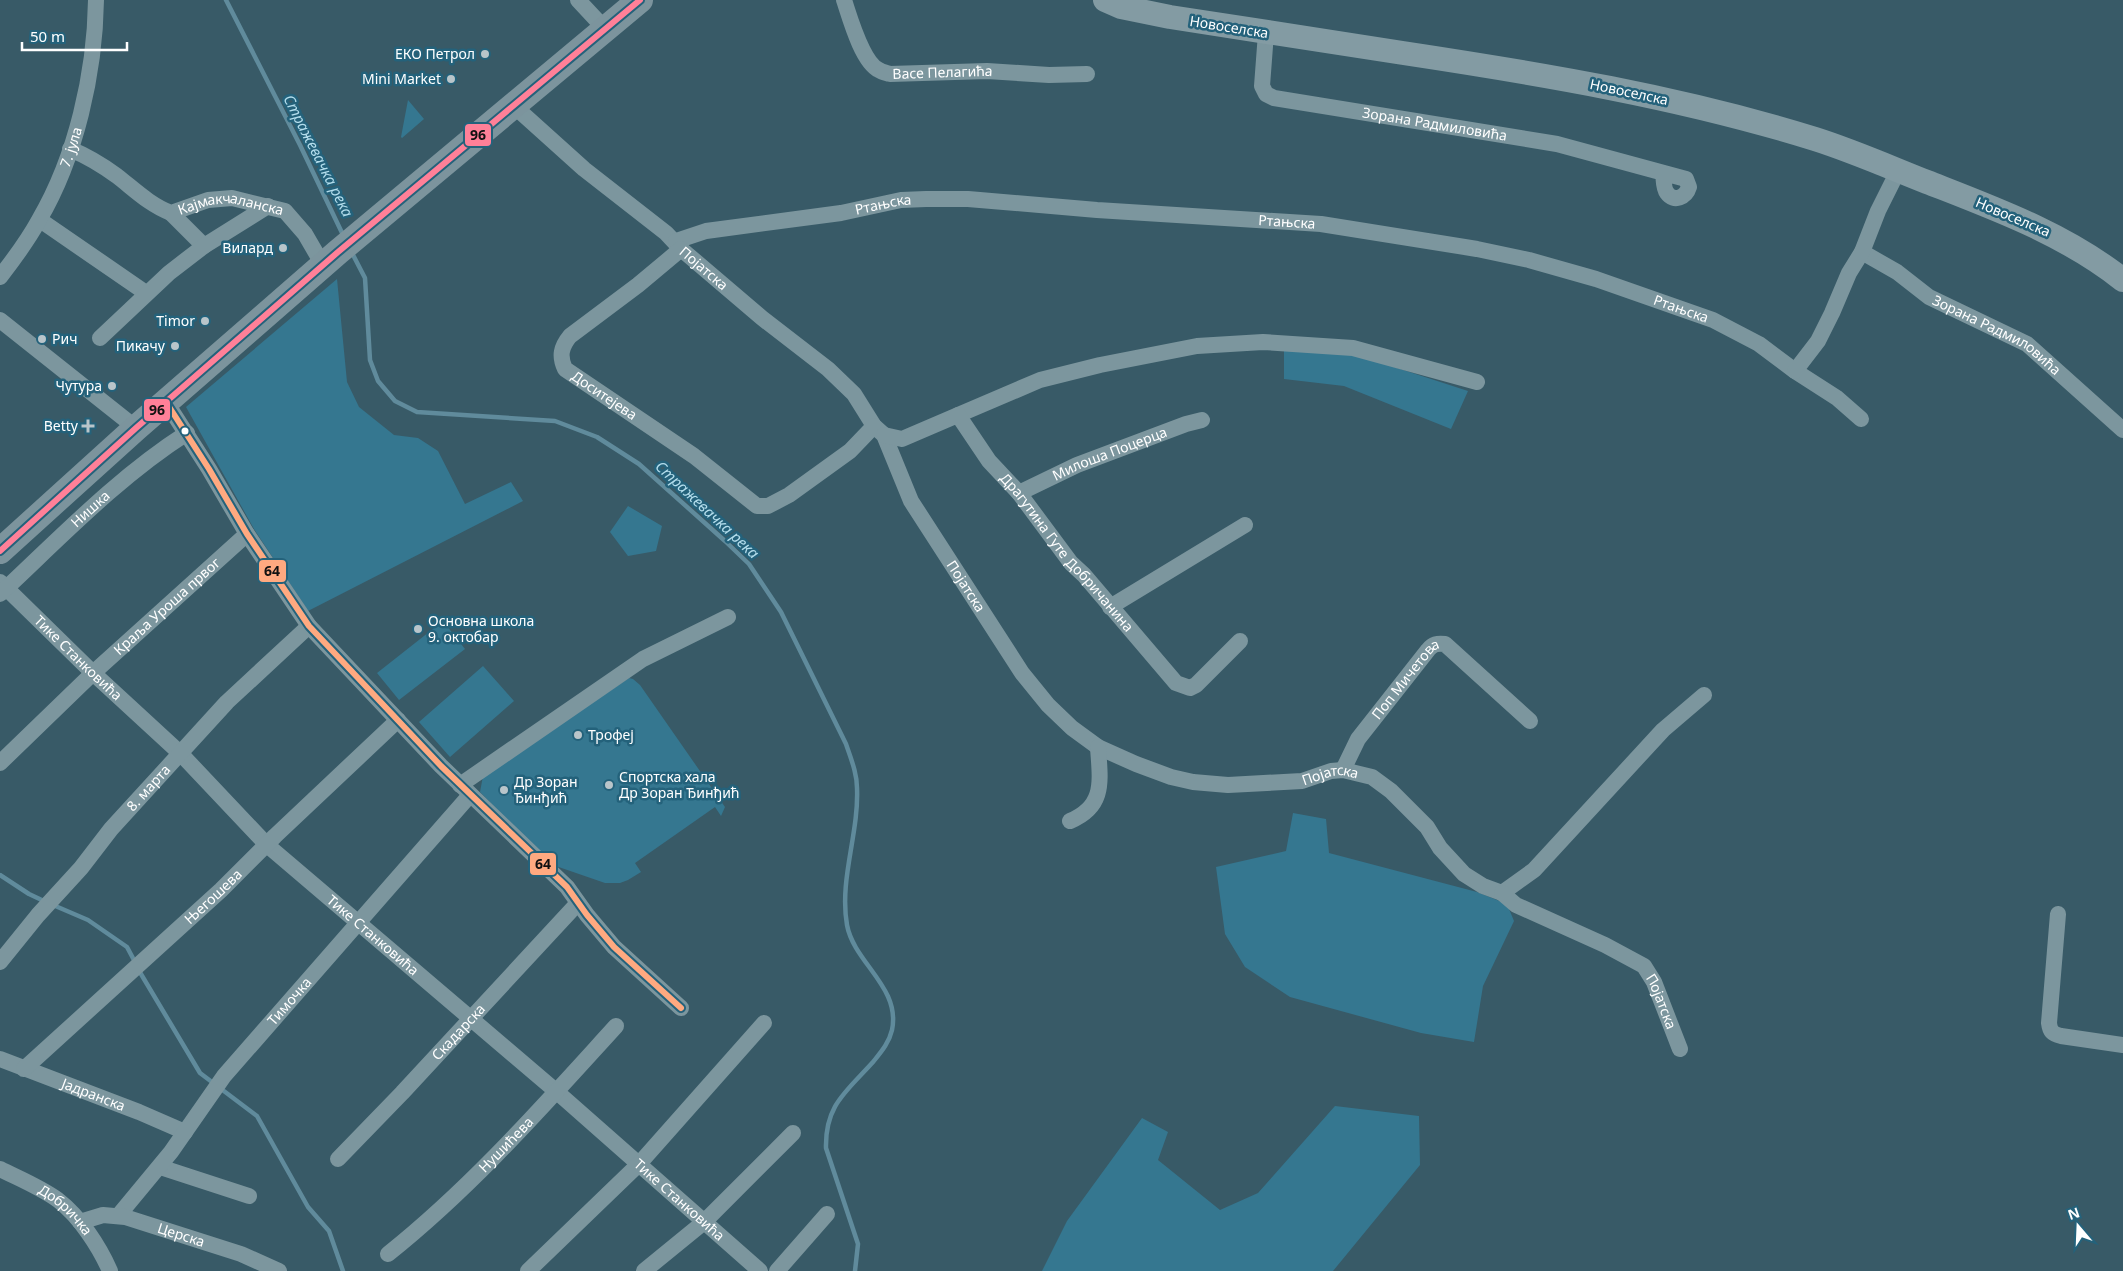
<svg xmlns="http://www.w3.org/2000/svg" width="2123" height="1271" font-family="'Noto Sans',sans-serif">
<style>
.green{fill:#357790}
.lines{fill:none;stroke-linecap:round;stroke-linejoin:round}
.stream{stroke:#608b9c;stroke-width:4.5}
.street{stroke:#7c969e;stroke-width:16}
.secondary{stroke:#839ba3;stroke-width:24}
.primary{stroke:#7c949d;stroke-width:26}
.bus-1-casing{stroke:#24627b;stroke-width:10}
.bus-2-casing{stroke:#24627b;stroke-width:10}
.bus-1{stroke:#ffa980;stroke-width:6}
.bus-2{stroke:#ff8098;stroke-width:6}
.poi-dot{fill:#b9c5ca;stroke:#24627b;stroke-width:2}
.bus-dot{fill:#fff;stroke:#24627b;stroke-width:2}
.labels{text-anchor:middle;stroke-width:5;stroke-linejoin:round;paint-order:stroke}
.street-label{font-size:14px;fill:#fff;stroke:#24627b}
.poi-label{font-size:14px;fill:#fff;stroke:#24627b;text-anchor:end}
.water-label{font-size:15px;font-style:italic;fill:#b3ddec;stroke:#24627b}
.line-badge{stroke:#24627b;stroke-width:2}
.pale-badge-label{font-size:14px;text-anchor:middle;font-weight:bold;fill:#111}
</style>
<rect width="100%" height="100%" fill="#385a67"/>
<!-- green -->
<path class="green" d="M408 100 424 119 402 138 401 137Z
M337 279 347 382 359 407 394 435 418 438 438 451 465 504 511 482 523 501 308 611 254 529 186 407Z
M1284 349 1351 353 1468 391 1451 429 1344 386 1284 379Z
M628 506 662 526 656 551 628 556 610 532Z
M443 621 465 649 399 700 377 673Z
M483 666 514 701 450 757 419 722Z
M629 678 633 679 640 685 725 807 721 816 715 807 635 863 641 872 628 880 620 883H605L550 864 480 792 483 776Z
M1293 813 1326 819 1329 853 1477 892 1507 904 1514 921 1483 986 1474 1042 1421 1033 1290 997 1245 967 1225 934 1216 867 1286 851Z
M1335 1106 1419 1116 1420 1165 1333 1271H1042L1067 1221 1142 1118 1168 1132 1158 1160 1220 1210 1258 1193Z"/>
<g class="lines">
<!-- stream -->
<path class="stream" d="M226 0 300 145 344 237
M352 253 365 278 370 360 378 381 395 401 417 412 555 421 597 437 639 464 725 541 749 564 781 612 846 744C851 759 857 773 857 788 859 834 839 879 847 925 854 963 901 987 892 1030 889 1043 881 1052 873 1062 846 1092 825 1105 826 1148L858 1244 855 1271
M0 875 29 894 46 902
M53 905 88 920 127 947 135 962
M138 969 200 1073 257 1116 308 1207 329 1231 343 1271"/>
<!-- street -->
<g class="street">
<path d="M578 0 605 29"/>
<path id="s1" d="M844 0C850 18 862 62 879 70 882 72 887 73 890 74L987 71 1049 75 1087 74"/>
<path id="s2" d="M1266 33 1262 86 1266 94 1274 98 1557 144 1686 179 1689 187C1686 197 1674 203 1667 193 1663 188 1664 179 1663 173"/>
<path id="s3" d="M514 106 584 169 666 233 681 249 762 318 828 369 854 394 874 426 884 435 911 501 1022 673 1048 705 1072 728 1098 747 1136 764 1171 777 1193 782 1228 785 1302 781 1331 771 1343 770 1372 777 1391 791 1427 827 1440 848 1464 874 1483 886 1502 893 1534 870 1663 730 1704 695"/>
<path id="s4" d="M70 149C87 156 102 165 117 176 135 190 150 205 171 213L208 200 232 198 285 211 305 234 323 265"/>
<path d="M171 213 204 246"/>
<path d="M40 220 146 293"/>
<path id="s5" d="M676 241 706 231 841 213 901 200 926 199H968L1097 210 1321 224 1477 249 1529 260 1596 279 1713 320 1759 344 1795 371 1837 398 1861 419"/>
<path id="s6" d="M681 249 638 285 570 336C561 347 559 356 565 369L694 456 757 506H768L789 495 850 451 874 426"/>
<path id="s7" d="M1862 252 1897 272 1929 297 2027 344 2123 430"/>
<path id="s8" d="M0 277C14 259 28 240 39 220 76 157 95 73 96 0"/>
<path d="M0 320 136 428"/>
<path d="M100 338 169 273 204 246 268 206"/>
<path d="M1795 371 1818 341 1832 313 1849 273 1862 252 1878 211 1898 171"/>
<path d="M166 402 209 469 247 534 309 626 441 766 567 887 587 915 614 947 681 1008"/>
<path d="M958 415 1040 380 1100 365 1197 346 1263 342 1353 348 1477 382"/>
<path id="s9" d="M884 435 902 439 958 415 989 461 1019 493 1071 563 1084 575 1176 683 1190 688 1196 685 1240 641"/>
<path id="s10" d="M1019 493 1077 465 1186 424 1202 420"/>
<path id="s11" d="M0 582 93 673 181 754 267 845 557 1092 760 1271"/>
<path id="s12" d="M0 594C60 538 118 477 187 433"/>
<path d="M1110 607 1245 525"/>
<path id="s13" d="M0 763 93 673 247 534"/>
<path id="s14" d="M1343 770 1358 739 1428 650C1433 644 1437 643 1445 644L1530 721"/>
<path d="M460 785 643 659 728 617"/>
<path d="M1070 821C1106 806 1100 780 1098 747"/>
<path id="s15" d="M1502 893 1516 905 1605 945 1644 966 1654 982 1680 1049"/>
<path d="M2058 914 2049 1023C2050 1031 2052 1034 2061 1036L2123 1045"/>
<path id="s16" d="M0 962 38 915 81 868 111 829 227 702 309 626"/>
<path id="s17" d="M0 1059 139 1112 185 1132"/>
<path id="s18" d="M24 1069 221 890 275 836 398 720"/>
<path id="s19" d="M338 1159 402 1093 578 903"/>
<path d="M160 1167 249 1196"/>
<path id="s20" d="M0 1169C20 1179 40 1187 58 1200 80 1217 99 1246 110 1271"/>
<path id="s21" d="M118 1216 171 1152 224 1076 470 795"/>
<path id="s22" d="M80 1222 103 1215 125 1217 241 1254 279 1271"/>
<path id="s23" d="M388 1254C472 1187 544 1105 616 1026"/>
<path d="M528 1271 639 1164 764 1023"/>
<path d="M644 1271 704 1222 793 1133"/>
<path d="M777 1271 827 1214"/>
</g>
<!-- secondary -->
<path class="secondary" d="M1105 0 1121 7 1170 17C1247 29 1325 41 1403 53 1542 74 1680 97 1815 139 1853 151 1889 167 1927 182 1996 209 2065 234 2123 280"/>
<!-- primary -->
<path class="primary" d="M0 551 136 428 338 252 640 0"/>
<defs>
<path id="bus-1" d="M166 402 209 469 247 534 309 626 441 766 567 887 587 915 614 947 681 1008"/>
<path id="bus-2" d="M0 551 136 428 338 252 640 0"/>
</defs>
<!-- bus-1 casing -->
<use href="#bus-1" class="bus-1-casing"/>
<!-- bus-2 casing -->
<use href="#bus-2" class="bus-2-casing"/>
<!-- bus-1 -->
<use href="#bus-1" class="bus-1"/>
<!-- bus-2 -->
<use href="#bus-2" class="bus-2"/>
</g>
<!-- markers -->
<g class="poi-dot">
<circle cx="485" cy="54" r="5"/>
<circle cx="451" cy="79" r="5"/>
<circle cx="283" cy="248" r="5"/>
<circle cx="205" cy="321" r="5"/>
<circle cx="42" cy="339" r="5"/>
<circle cx="175" cy="346" r="5"/>
<circle cx="112" cy="386" r="5"/>
<path d="M85.5 418.5h5v5h5v5h-5v5h-5v-5h-5v-5h5z"/>
<circle cx="418" cy="629" r="5"/>
<circle cx="578" cy="735" r="5"/>
<circle cx="609" cy="785" r="5"/>
<circle cx="504" cy="790" r="5"/>
</g>
<circle class="bus-dot" cx="185" cy="431" r="4.5"/>
<g class="labels">
<!-- street labels -->
<g class="street-label">
<text transform="translate(1229 27) rotate(9)" y="5">Новоселска</text>
<text dy="5" stroke="none"><textPath href="#s1" startOffset="144">Васе Пелагића</textPath></text>
<text transform="translate(1629 92) rotate(12)" y="5">Новоселска</text>
<text dy="5" stroke="none"><textPath href="#s2" startOffset="234">Зорана Радмиловића</textPath></text>
<text dy="5" stroke="none"><textPath href="#s8" startOffset="149">7. јула</textPath></text>
<text dy="5" stroke="none"><textPath href="#s5" startOffset="211">Ртањска</textPath></text>
<text dy="5" stroke="none"><textPath href="#s4" startOffset="182">Кајмакчаланска</textPath></text>
<text transform="translate(2013 217) rotate(23)" y="5">Новоселска</text>
<text dy="5" stroke="none"><textPath href="#s5" startOffset="616">Ртањска</textPath></text>
<text dy="5" stroke="none"><textPath href="#s3" startOffset="250">Појатска</textPath></text>
<text dy="5" stroke="none"><textPath href="#s5" startOffset="1021">Ртањска</textPath></text>
<text dy="5" stroke="none"><textPath href="#s7" startOffset="159">Зорана Радмиловића</textPath></text>
<text dy="5" stroke="none"><textPath href="#s6" startOffset="224">Доситејева</textPath></text>
<text dy="5" stroke="none"><textPath href="#s10" startOffset="99">Милоша Поцерца</textPath></text>
<text dy="5" stroke="none"><textPath href="#s12" startOffset="124">Нишка</textPath></text>
<text dy="5" stroke="none"><textPath href="#s9" startOffset="255">Драгутина Гуте Добричанина</textPath></text>
<text dy="5" stroke="none"><textPath href="#s3" startOffset="670">Појатска</textPath></text>
<text dy="5" stroke="none"><textPath href="#s13" startOffset="229">Краља Уроша првог</textPath></text>
<text dy="5" stroke="none"><textPath href="#s11" startOffset="109">Тике Станковића</textPath></text>
<text dy="5" stroke="none"><textPath href="#s14" startOffset="111">Поп Мичетова</textPath></text>
<text dy="5" stroke="none"><textPath href="#s3" startOffset="1120">Појатска</textPath></text>
<text dy="5" stroke="none"><textPath href="#s16" startOffset="229">8. марта</textPath></text>
<text dy="5" stroke="none"><textPath href="#s18" startOffset="256">Његошева</textPath></text>
<text dy="5" stroke="none"><textPath href="#s11" startOffset="514">Тике Станковића</textPath></text>
<text dy="5" stroke="none"><textPath href="#s21" startOffset="275">Тимочка</textPath></text>
<text dy="5" stroke="none"><textPath href="#s15" startOffset="200">Појатска</textPath></text>
<text dy="5" stroke="none"><textPath href="#s19" startOffset="175">Скадарска</textPath></text>
<text dy="5" stroke="none"><textPath href="#s17" startOffset="100">Јадранска</textPath></text>
<text dy="5" stroke="none"><textPath href="#s23" startOffset="161">Нушићева</textPath></text>
<text dy="5" stroke="none"><textPath href="#s11" startOffset="919">Тике Станковића</textPath></text>
<text dy="5" stroke="none"><textPath href="#s20" startOffset="78">Добричка</textPath></text>
<text dy="5" stroke="none"><textPath href="#s22" startOffset="105">Церска</textPath></text>
</g>
<!-- poi labels -->
<g class="poi-label">
<text x="475" y="59">ЕКО Петрол</text>
<text x="441" y="84">Mini Market</text>
<text x="273" y="253">Вилард</text>
<text x="195" y="326">Timor</text>
<text x="52" y="344" text-anchor="start">Рич</text>
<text x="165" y="351">Пикачу</text>
<text x="102" y="391">Чутура</text>
<text x="78" y="431">Betty</text>
<text x="428" y="626" text-anchor="start">Основна школа<tspan x="428" dy="16">9. октобар</tspan></text>
<text x="588" y="740" text-anchor="start">Трофеј</text>
<text x="619" y="782" text-anchor="start">Спортска хала<tspan x="619" dy="16">Др Зоран Ђинђић</tspan></text>
<text x="514" y="787" text-anchor="start">Др Зоран<tspan x="514" dy="16">Ђинђић</tspan></text>
</g>
<!-- water labels -->
<g class="water-label">
<text transform="translate(318 156) rotate(63)" y="5">Стражевачка река</text>
<text transform="translate(707 510) rotate(43)" y="5">Стражевачка река</text>
</g>
</g>
<g class="line-badge">
<rect x="464" y="123" width="28" height="24" rx="5" fill="#ff8098"/>
<rect x="143" y="398" width="28" height="24" rx="5" fill="#ff8098"/>
<rect x="258" y="559" width="29" height="24" rx="5" fill="#ffa980"/>
<rect x="529" y="852" width="28" height="24" rx="5" fill="#ffa980"/>
</g>
<g class="pale-badge-label">
<text x="478" y="140">96</text>
<text x="157" y="415">96</text>
<text x="272" y="576">64</text>
<text x="543" y="869">64</text>
</g>
<!-- north arrow -->
<g transform="translate(2078 1226) rotate(341)" stroke="#24627b" stroke-width="4" paint-order="stroke">
<path d="M0-4L9 19L0 12L-9 19Z" fill="#ffffff"/>
<text y="-8" font-size="14" font-weight="bold" text-anchor="middle" fill="#ffffff">N</text>
</g>
<!-- scale -->
<path d="M22 42v8h105v-8" fill="none" stroke="#ffffff" stroke-width="2.5"/>
<text x="30" y="42" font-size="15" fill="#ffffff" stroke="#24627b" stroke-width="4" paint-order="stroke">50 m</text>
</svg>
